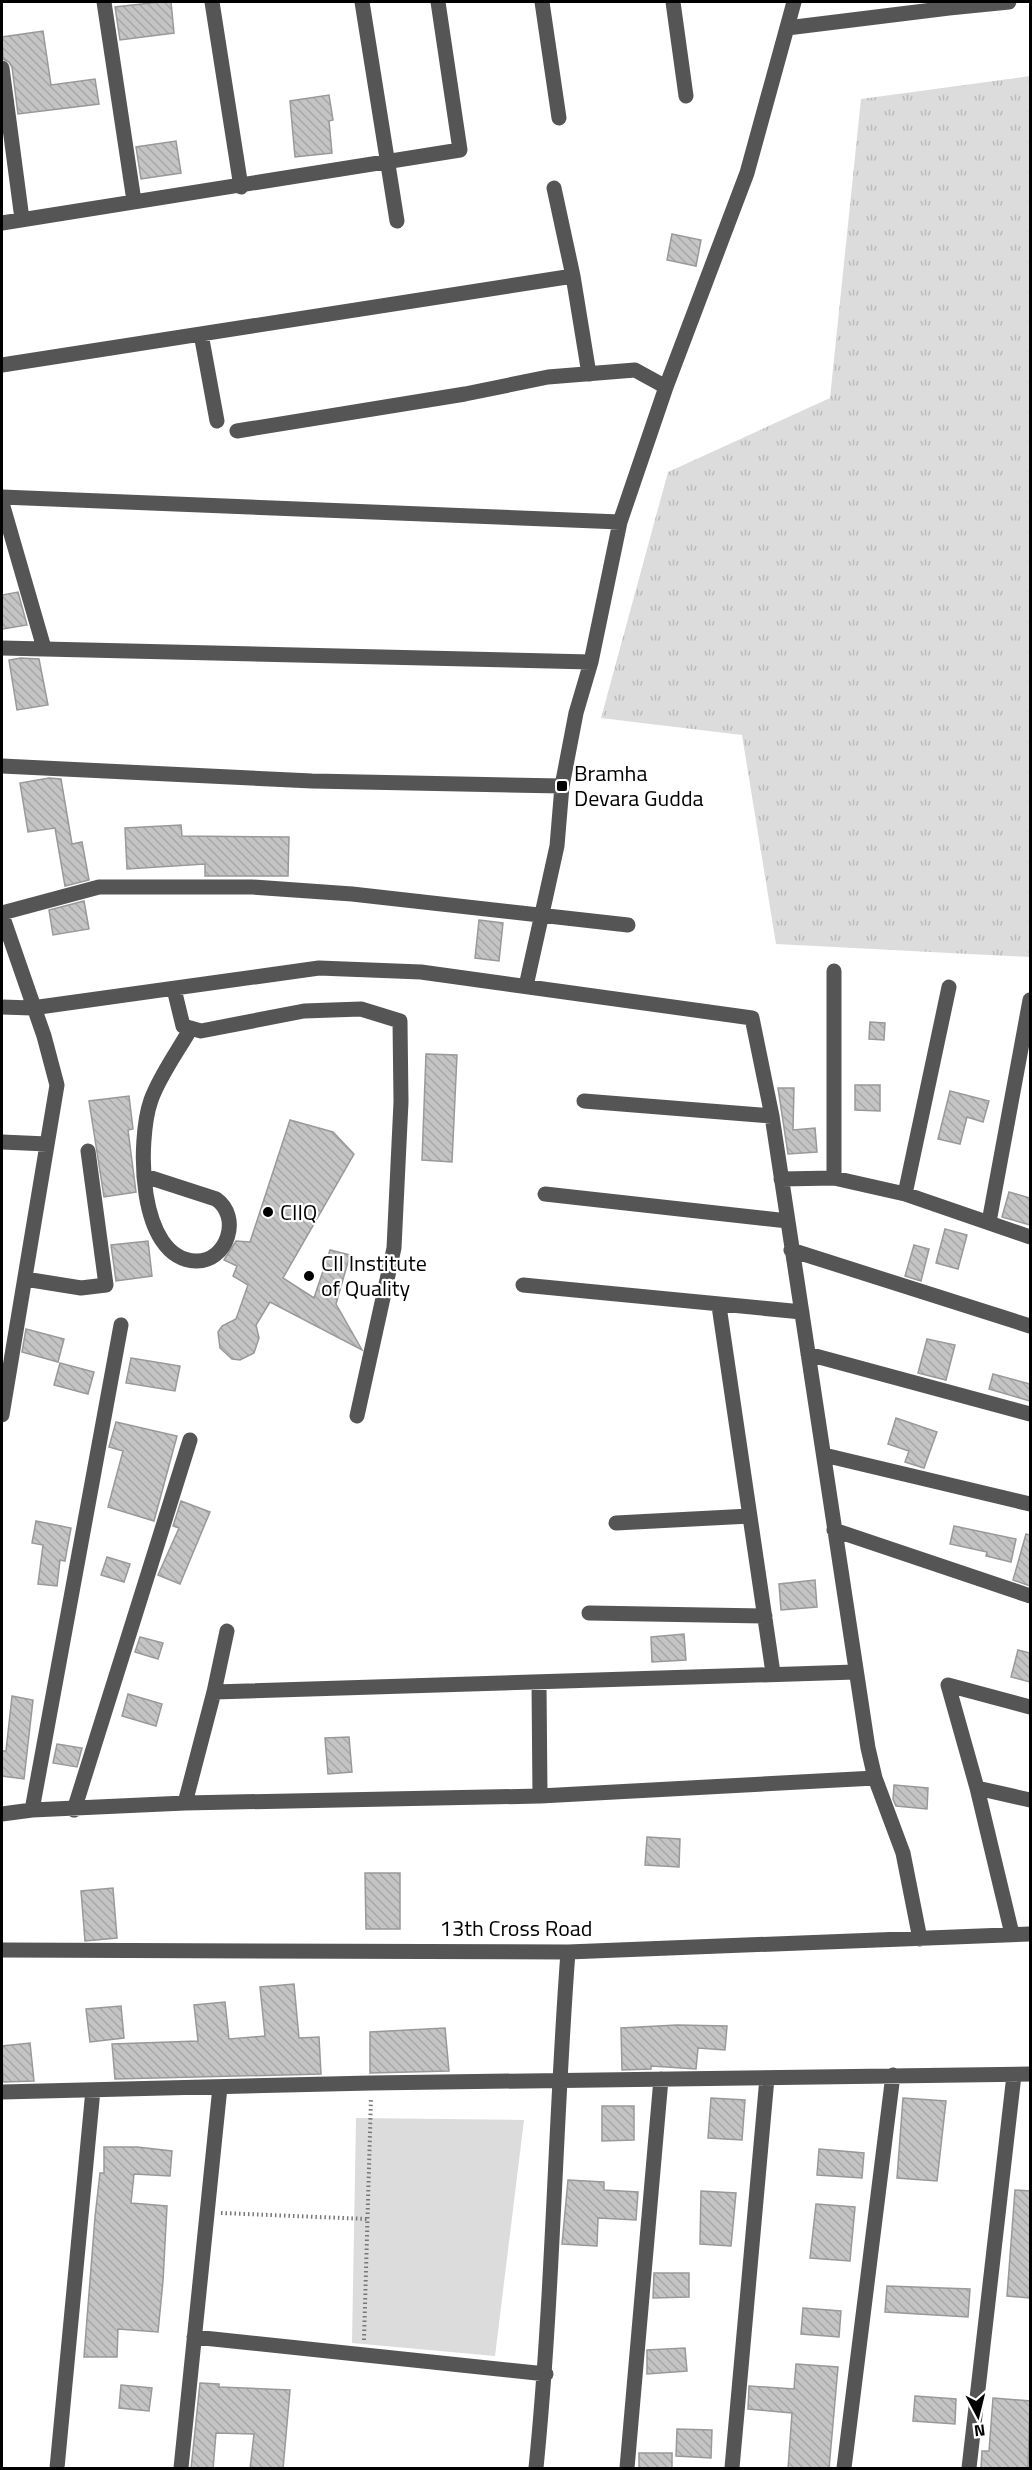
<svg xmlns="http://www.w3.org/2000/svg" width="1032" height="2470" font-family="'Titillium Web',sans-serif">
<style>
.grass{fill:url(#grass-tufts)}
.green{fill:#dcdcdc}
.building{fill:url(#building-back-hatch);stroke:#999;stroke-width:1.5}
.lines{fill:none;stroke-linecap:round;stroke-linejoin:round}
.path{stroke:#777;stroke-width:4;stroke-dasharray:1.5 3;stroke-linecap:butt}
.minor{stroke:#555;stroke-width:15}
.poi-dot{fill:#000;stroke:#fff;stroke-width:2}
.labels{text-anchor:middle;stroke-width:4.5;stroke-linejoin:round;paint-order:stroke}
.poi-label{font-size:22px;fill:#000;stroke:#fff;text-anchor:start}
.street-label{font-size:22px;fill:#000;stroke:#fff}
</style>
<defs>
<pattern id="grass-tufts" width="24" height="20" patternUnits="userSpaceOnUse" patternTransform="scale(1.5)"><rect width="24" height="20" fill="#dcdcdc"/><path d="M3 7l-1-3M5 7V3M7 7l1-3M15 17l-1-3M17 17v-4M19 17l1-3" fill="none" stroke="#bbb"/></pattern>
<pattern id="building-back-hatch" width="6" height="6" patternUnits="userSpaceOnUse" patternTransform="scale(1.5)"><rect width="6" height="6" fill="#c4c4c4"/><path d="M-1 5l2 2M0 0l6 6M5-1l2 2" fill="none" stroke="#a7a7a7"/></pattern>
</defs>
<rect width="100%" height="100%" fill="#fff"/>
<!-- grass -->
<path class="grass" d="M1030 76V957L776 944 742 735 601 718 668 472 830 398 861 99Z"/>
<!-- green -->
<path class="green" d="M356 2118 524 2120 495 2356 352 2343Z"/>
<!-- building -->
<path class="building" d="M160 2H171L174 33 120 40 115 7Z
M43 31 51 85 95 79 99 104 18 114 12 67 9 62 3 59 2 37Z
M329 95 333 120 329 121 332 153 295 157 290 101Z
M176 141 181 173 141 179 136 147Z
M672 234 701 240 696 266 667 260Z
M18 592 27 625 2 629V595Z
M21 658 39 659 48 705 17 710 9 660Z
M49 778 61 779 72 844 82 842 89 880 65 886 55 828 28 832 20 783Z
M181 825 182 836 289 837 288 876H205V864L127 869 125 828Z
M84 901 89 929 53 935 49 910Z
M479 920 503 923 499 961 475 958Z
M870 1022 885 1023 884 1040 869 1039Z
M426 1054 457 1055 452 1162 422 1160Z
M855 1085H880V1111L855 1110Z
M778 1088H794L793 1130 815 1128 817 1152 788 1154Z
M950 1091 989 1101 983 1122 967 1117 960 1144 938 1139Z
M129 1096 133 1129 128 1130 136 1192 104 1197 89 1101Z
M290 1120 333 1132 354 1154 283 1278 314 1298 330 1250 350 1255 336 1304 362 1350 270 1302 256 1325 259 1338 254 1353 240 1360 232 1359 220 1348 218 1332 222 1326 236 1319 248 1285 233 1276 237 1266 224 1260 236 1241 250 1242Z
M1009 1192 1030 1198V1225L1002 1217Z
M945 1229 967 1235 958 1269 936 1263Z
M148 1241 152 1276 116 1281 111 1245Z
M914 1245 929 1249 921 1281 905 1276Z
M26 1329 64 1339 58 1362 22 1352Z
M927 1339 955 1345 946 1380 918 1373Z
M131 1358 180 1366 175 1391 126 1383Z
M60 1363 94 1372 88 1394 54 1385Z
M993 1374 1030 1384V1401L989 1389Z
M896 1418 937 1432 924 1468 905 1462 909 1451 888 1444Z
M116 1422 177 1436 154 1521 108 1507 123 1451 109 1447Z
M181 1501 210 1512 180 1584 158 1575 179 1528 173 1526Z
M36 1521 71 1528 65 1561 60 1560 57 1586 38 1584 43 1545 32 1543Z
M954 1526 1016 1539 1011 1562 986 1556 987 1552 950 1544Z
M1026 1534 1030 1535V1586L1013 1580Z
M107 1557 130 1564 124 1582 101 1575Z
M815 1580 817 1607 781 1610 779 1584Z
M684 1634 686 1660 652 1662 651 1637Z
M140 1637 163 1643 158 1659 135 1652Z
M1018 1650 1030 1653V1682L1011 1677Z
M128 1694 162 1704 156 1726 122 1716Z
M12 1696 33 1700 24 1779 2 1776V1751H6Z
M349 1737 352 1772 328 1774 325 1738Z
M57 1744 82 1748 77 1767 53 1763Z
M894 1785 928 1788 927 1809 896 1806 893 1799Z
M647 1837 680 1839 679 1867 645 1865Z
M365 1873H400V1929H366Z
M113 1888 117 1938 85 1941 81 1891Z
M294 1984 299 2038 319 2037 321 2074 115 2079 112 2044 198 2041 194 2005 225 2002 229 2039 265 2036 260 1987Z
M121 2006 124 2038 90 2042 86 2009Z
M677 2025 727 2026 725 2050 698 2048 696 2069 651 2066V2069L622 2070 621 2028Z
M445 2028 449 2071 370 2073V2032Z
M30 2043 34 2081 3 2082 2 2046Z
M711 2098 745 2100 742 2140 708 2138Z
M903 2098 946 2101 937 2181 897 2178Z
M602 2106H634V2140L602 2141Z
M104 2147H137L172 2151 170 2176 134 2174 131 2203 167 2206 163 2281 158 2332 118 2329 117 2357H84L95 2217 100 2173H104Z
M819 2149 864 2153 862 2178 817 2175Z
M568 2180 604 2182V2190L638 2192 636 2220 598 2218 597 2246 562 2244Z
M1015 2190 1030 2191V2298L1007 2296Z
M701 2191 736 2193 731 2246 700 2244Z
M816 2204 855 2207 850 2261 810 2258Z
M654 2273H689V2297L653 2298Z
M887 2286 970 2289 968 2317 885 2312Z
M803 2308 841 2311 839 2337 801 2334Z
M685 2348 687 2371 647 2374V2350Z
M796 2364 838 2367 829 2469H788L792 2413 748 2409 749 2386 794 2389Z
M200 2383 219 2384V2387L290 2390 283 2469H250L254 2434 216 2433 213 2469H191Z
M121 2385 152 2388 149 2411 119 2408Z
M915 2396 956 2399 955 2424 913 2421Z
M993 2398 1030 2401 1028 2469H981L982 2451H989Z
M677 2429 712 2430 711 2458 676 2456Z
M639 2453H672V2469H639Z"/>
<g class="lines">
<!-- path -->
<path class="path" d="M221 2213 367 2219
M364 2340 371 2098"/>
<!-- minor -->
<path class="minor" d="M104 2 134 201
M212 2 241 187
M362 2 397 221
M542 2 559 118
M673 2 686 96
M949 2V8L1009 2
M787 28 949 8
M2 68 22 219
M554 188 573 276 589 374
M2 223 460 150 438 2
M201 334 217 421
M2 365 573 276
M237 431 465 394 548 377 635 370 666 387
M2 497 620 522
M2 503 44 648
M2 648 591 662
M2 766 312 781 562 786
M2 913 99 887H252L352 894 628 925
M2 915 44 1036 57 1085 2 1415
M834 971V1178
M526 986 557 846 562 786 576 713 591 662 620 522 666 387 747 173 794 2
M174 989 183 1026 201 1031 304 1011 361 1009 400 1021 401 1102 394 1248 357 1416
M2 1007 32 1008 319 968 421 972 752 1018 772 1116 868 1748 875 1778 903 1853 920 1939
M584 1101 772 1116
M2 1142 47 1144
M145 1176 216 1199C242 1217 227 1262 196 1261 137 1259 137 1140 151 1100 160 1075 178 1051 191 1028
M781 1179 834 1178 905 1194 1030 1237
M545 1194 788 1221
M905 1194 949 987
M989 1222 1030 1000
M791 1250 1030 1326
M25 1279 81 1288 106 1285 88 1151
M523 1285 802 1312
M719 1306 773 1673
M808 1354 1030 1414
M824 1455 1030 1504
M616 1523 750 1516
M834 1530 1030 1596
M589 1613 765 1616
M539 1683 540 1796
M214 1692 227 1631
M977 1788 948 1685 1030 1707
M185 1803 214 1692 855 1672
M32 1810 121 1325
M74 1810 190 1440
M2 1814 32 1810 185 1803 540 1796 875 1778
M1012 1934 977 1788 1030 1800
M2 1950 568 1952 1030 1934
M2 2092 371 2083 1030 2074
M194 2337 546 2374
M57 2468 93 2090
M181 2468 220 2087
M536 2468C553 2297 555 2124 568 1952
M627 2468 661 2079
M732 2468 767 2078
M844 2468 893 2075
M969 2468 1014 2075"/>
</g>
<!-- markers -->
<g class="poi-dot">
<rect x="556" y="780" width="12" height="12" rx="3"/>
<circle cx="268" cy="1212" r="6"/>
<circle cx="309" cy="1276" r="6"/>
</g>
<g class="labels">
<!-- poi labels -->
<g class="poi-label">
<text x="574" y="781">Bramha<tspan x="574" dy="25">Devara Gudda</tspan></text>
<text x="280" y="1220">CIIQ</text>
<text x="321" y="1271">CII Institute<tspan x="321" dy="25">of Quality</tspan></text>
</g>
<!-- street labels -->
<g class="street-label">
<text x="516" y="1936">13th Cross Road</text>
</g>
</g>
<!-- border -->
<rect width="1032" height="2470" fill="none" stroke="#000000" stroke-width="6"/>
<!-- north arrow -->
<g transform="translate(978 2416) rotate(173)" stroke="#ffffff" stroke-width="4.5" paint-order="stroke">
<path d="M0-4.5L10 22L0 15L-10 22Z" fill="#000000"/>
<text y="-9" font-size="16" font-weight="bold" text-anchor="middle" fill="#000000">N</text>
</g>
</svg>
